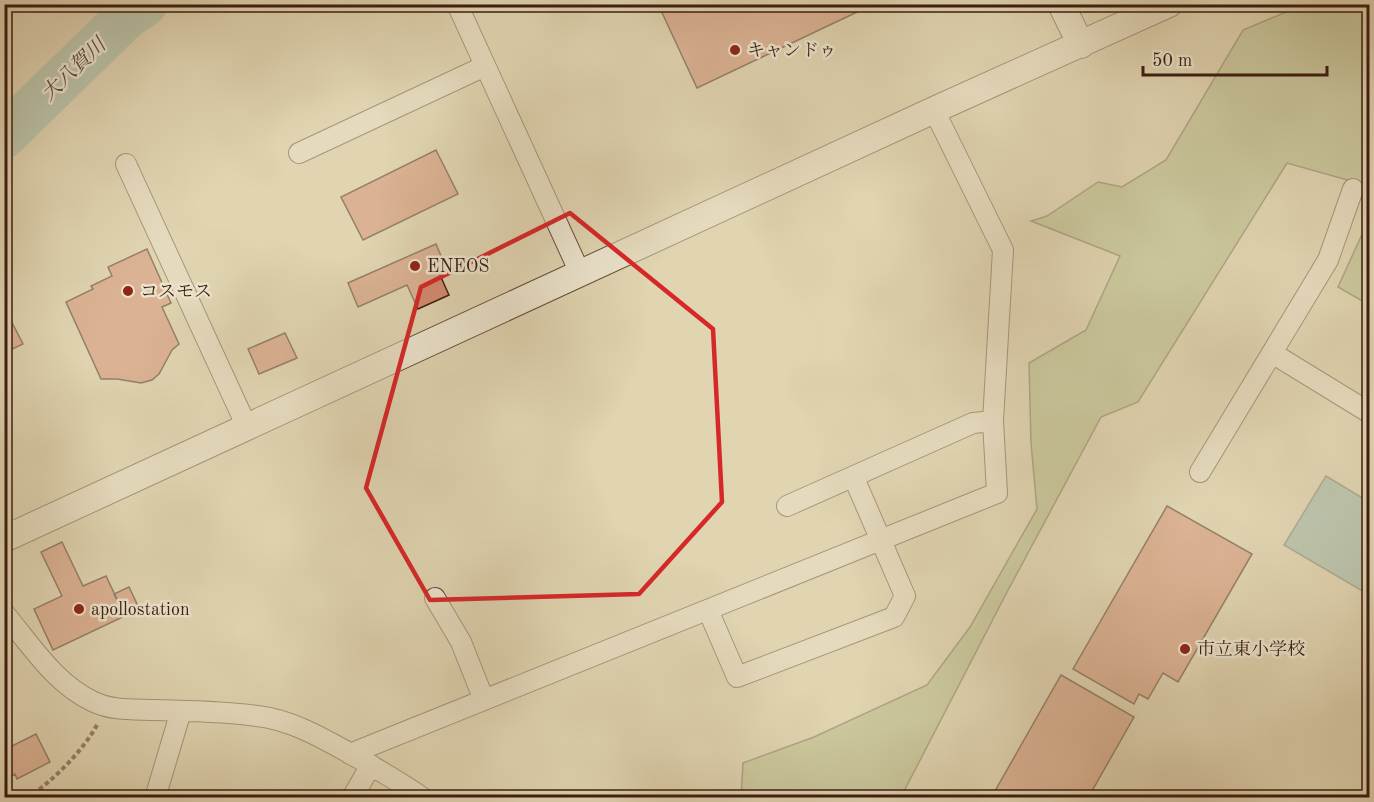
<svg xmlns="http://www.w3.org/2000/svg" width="1374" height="802" font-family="'Old Standard TT','Noto Serif JP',serif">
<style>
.green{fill:#b3bc8a;stroke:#776c4e;stroke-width:1.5}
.water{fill:#94b8ae;stroke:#707a6f;stroke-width:1.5}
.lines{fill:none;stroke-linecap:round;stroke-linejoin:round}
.river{stroke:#94b8ae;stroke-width:45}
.building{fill:#d48b70;stroke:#3b1d11;stroke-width:1.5}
.minor-casing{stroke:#644b39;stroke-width:22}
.tertiary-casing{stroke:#644b39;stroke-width:28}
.path{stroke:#3b1d11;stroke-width:4;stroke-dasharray:4.5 3;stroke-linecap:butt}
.minor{stroke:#ebe3cc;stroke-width:20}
.tertiary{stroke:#ebe3cc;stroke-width:26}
.marked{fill:none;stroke:#d62828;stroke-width:4.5;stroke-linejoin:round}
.poi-dot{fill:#8f2418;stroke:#ebe3cc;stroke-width:2}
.labels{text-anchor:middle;stroke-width:5;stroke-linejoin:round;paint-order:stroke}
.poi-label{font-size:18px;fill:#3b1d11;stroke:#ebe3cc;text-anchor:start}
.water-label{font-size:20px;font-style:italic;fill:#564c40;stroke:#ebe3cc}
</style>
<rect width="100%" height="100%" fill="#e0d4b1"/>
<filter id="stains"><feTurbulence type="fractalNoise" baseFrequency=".00333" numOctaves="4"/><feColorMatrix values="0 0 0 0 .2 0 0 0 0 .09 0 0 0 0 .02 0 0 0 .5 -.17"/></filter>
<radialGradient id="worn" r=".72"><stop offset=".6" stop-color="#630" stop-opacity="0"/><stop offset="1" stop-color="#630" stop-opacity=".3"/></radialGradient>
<!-- green -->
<path class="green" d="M1303 5H1360L1369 23V186L1287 163 1138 402 1101 417 1006 594 901 797 741 798 743 763 814 737 927 685 970 627 1037 509 1031 443 1029 363 1086 330 1120 256 1031 221 1047 216 1098 182 1122 187 1166 160 1243 30Z
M1369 219V305L1338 287Z"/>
<!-- water -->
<path class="water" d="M1326 476 1369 502V583L1364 592 1284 545Z"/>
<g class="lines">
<!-- river -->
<path class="river" d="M4 136 126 17 145 4"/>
</g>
<!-- building -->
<path class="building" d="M658 4H874L697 88Z
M436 150 458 194 363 240 341 197Z
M436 244 444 263 436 266 449 295 418 309 407 285 358 307 348 283Z
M147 249 171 303 162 307 179 344 172 350 159 374 152 380 141 383 117 379H101L66 302 93 289 91 286 112 276 108 267Z
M4 307 23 344 4 353Z
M285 333 297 358 259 374 248 349Z
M1167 506 1252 554 1178 682 1163 673 1148 699 1139 694 1134 704 1073 669Z
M62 542 83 586 106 576 125 616 53 650 34 609 62 596 41 552Z
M129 587 138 606 123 613 114 594Z
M1061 675 1134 717 1088 798H991Z
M36 734 50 762 17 779 15 774 6 779 4 750Z"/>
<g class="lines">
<defs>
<path id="minor" d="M457 4 580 273
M299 153 485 66
M126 164 247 427
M1272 353 1370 413
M1200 472 1328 260 1353 189
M787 506 973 423 993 421
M435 598 461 642 484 700
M708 610 737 677 894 617 905 596 857 485 855 476
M4 613C31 645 55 684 94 702 113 711 135 709 156 710 190 711 223 711 257 716 292 720 322 738 353 755 377 769 400 782 423 798
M350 754 997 493 993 421 1003 250 934 110
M155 798 181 711
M352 798 371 765"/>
<path id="tertiary" d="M1061 4 1081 45
M4 539 934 110 1169 4"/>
</defs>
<!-- minor casing -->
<use href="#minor" class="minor-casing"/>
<!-- tertiary casing -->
<use href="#tertiary" class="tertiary-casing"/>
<!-- path -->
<path class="path" d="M27 798C53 781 82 752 97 725"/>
<!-- minor -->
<use href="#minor" class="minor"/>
<!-- tertiary -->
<use href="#tertiary" class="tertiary"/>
</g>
<!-- marked area -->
<path d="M0 0H1374V802H0ZM570 213 713 329 722 502 639 594 430 600 366 488 421 287Z" fill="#e0d4b1" fill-opacity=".55" fill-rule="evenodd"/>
<path class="marked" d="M570 213 713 329 722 502 639 594 430 600 366 488 421 287Z"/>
<!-- markers -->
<g class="poi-dot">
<circle cx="735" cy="50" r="6"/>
<circle cx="415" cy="266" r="6"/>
<circle cx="128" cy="291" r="6"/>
<circle cx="79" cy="609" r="6"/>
<circle cx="1185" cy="649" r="6"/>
</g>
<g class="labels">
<!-- poi labels -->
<g class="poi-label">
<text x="747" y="56">キャンドゥ</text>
<text x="427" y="272">ENEOS</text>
<text x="140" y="297">コスモス</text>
<text x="91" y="615">apollostation</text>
<text x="1197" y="655">市立東小学校</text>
</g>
<!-- water labels -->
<g class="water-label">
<text transform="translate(73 69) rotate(-44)" y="7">大八賀川</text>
</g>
</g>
<!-- margin -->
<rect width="1374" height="802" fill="none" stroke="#e0d4b1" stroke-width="24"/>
<rect x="6" y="6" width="1362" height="790" fill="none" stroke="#3b1d11" stroke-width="3"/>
<rect x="12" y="12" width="1350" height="778" fill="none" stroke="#3b1d11" stroke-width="1.5"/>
<!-- scale -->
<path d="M1143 66v9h184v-9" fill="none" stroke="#3b1d11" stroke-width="3"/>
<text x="1152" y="66" font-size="18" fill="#3b1d11" stroke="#ebe3cc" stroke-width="4.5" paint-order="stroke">50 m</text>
<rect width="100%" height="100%" filter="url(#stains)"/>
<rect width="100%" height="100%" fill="url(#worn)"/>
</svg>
